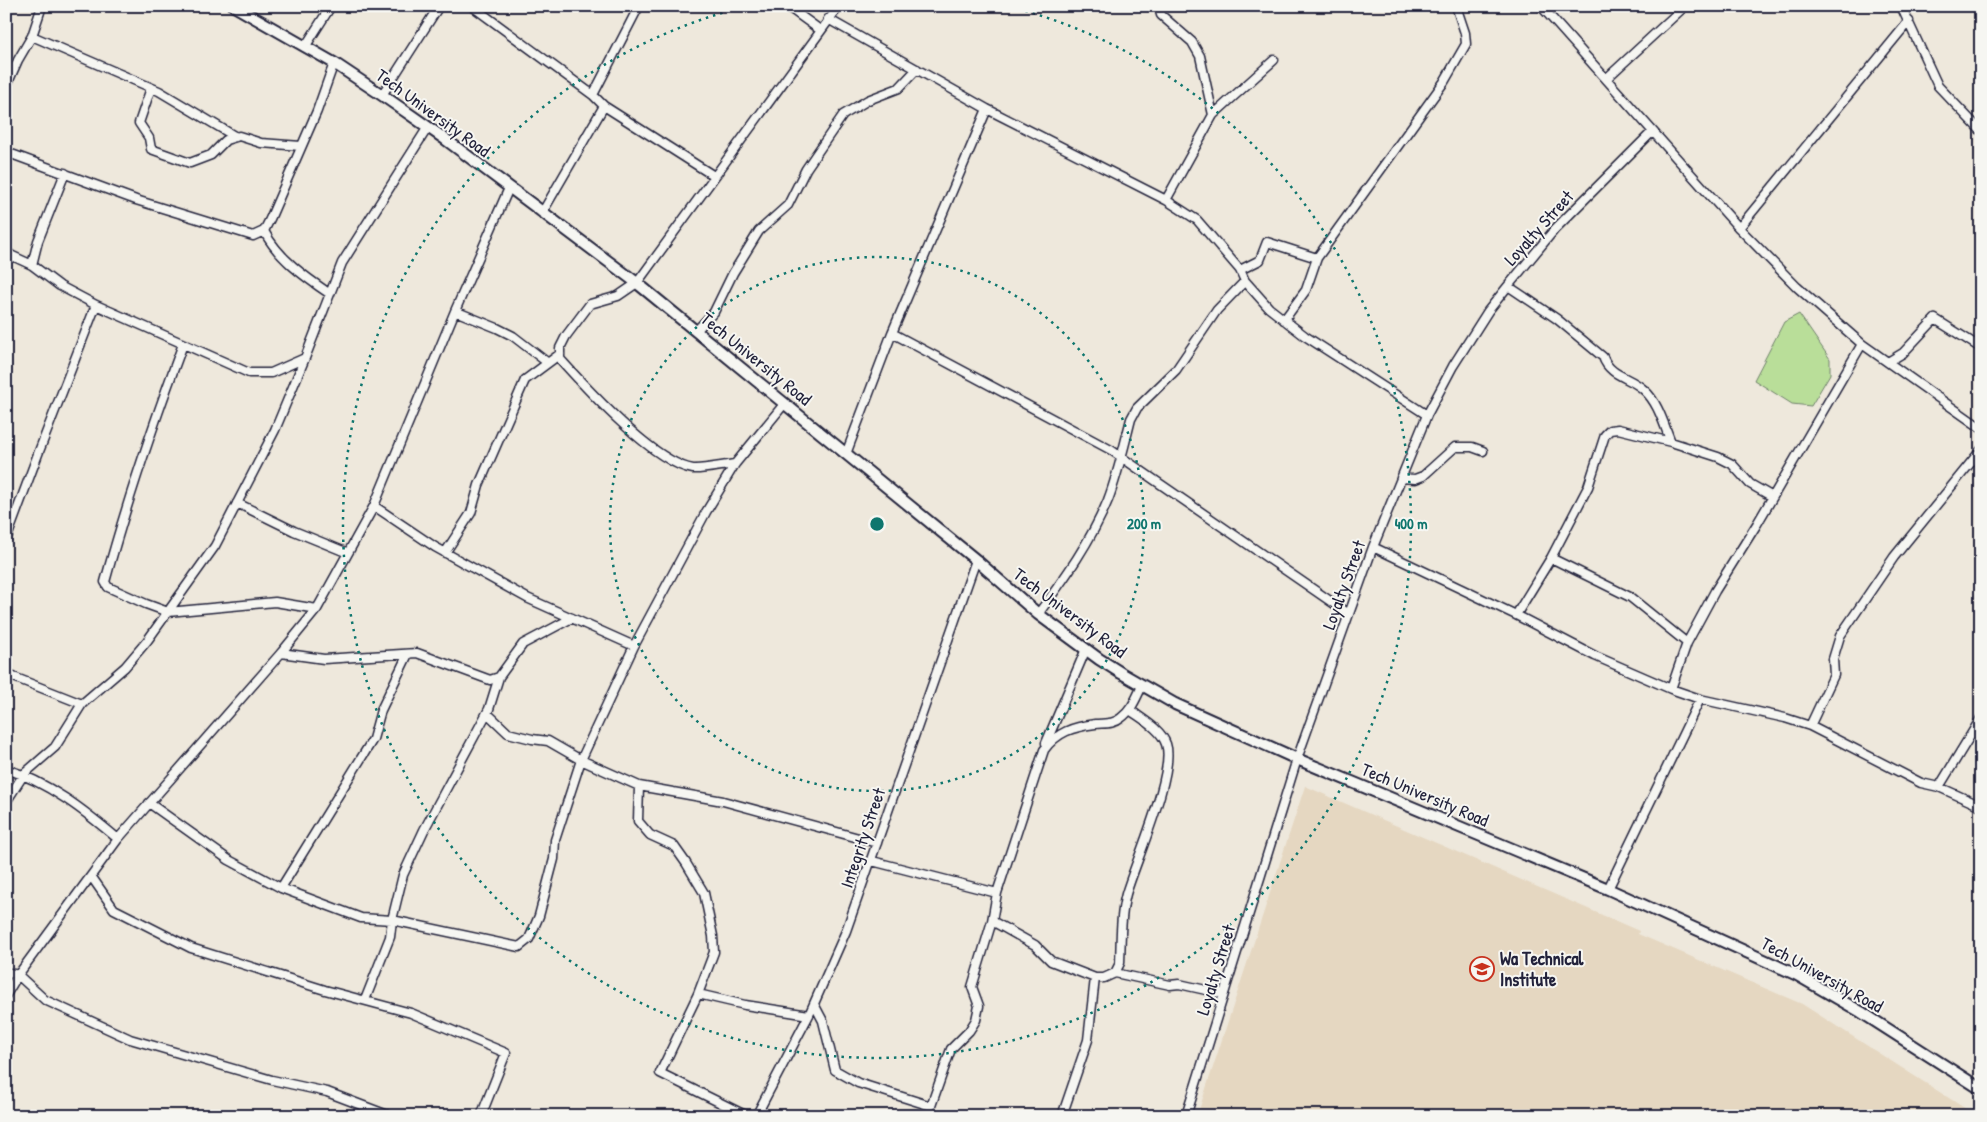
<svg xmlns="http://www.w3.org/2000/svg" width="1987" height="1122" font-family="'Patrick Hand',sans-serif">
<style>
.built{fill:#e5d7c1}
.green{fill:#b9de99;stroke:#6e806a}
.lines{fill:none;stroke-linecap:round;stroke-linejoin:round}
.street-casing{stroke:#22223b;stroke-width:11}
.secondary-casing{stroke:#22223b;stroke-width:14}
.street{stroke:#f6f6f2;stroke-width:8}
.secondary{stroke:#f6f6f2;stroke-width:10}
.ring{fill:none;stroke:#0f766e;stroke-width:2.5;stroke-dasharray:2.5 5}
.labels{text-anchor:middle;stroke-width:4;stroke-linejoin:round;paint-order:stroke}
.street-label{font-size:18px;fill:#22223b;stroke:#f6f6f2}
.poi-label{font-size:18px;font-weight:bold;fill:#22223b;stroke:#f6f6f2;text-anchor:start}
.centre{fill:#0f766e;stroke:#f6f6f2;stroke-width:2.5}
.ring-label{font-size:15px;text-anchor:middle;font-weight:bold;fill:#0f766e;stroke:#f6f6f2;stroke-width:4;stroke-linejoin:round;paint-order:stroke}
</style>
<rect width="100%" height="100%" fill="#eee8dc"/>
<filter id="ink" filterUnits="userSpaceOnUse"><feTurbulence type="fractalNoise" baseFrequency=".02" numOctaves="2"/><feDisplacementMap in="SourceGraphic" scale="10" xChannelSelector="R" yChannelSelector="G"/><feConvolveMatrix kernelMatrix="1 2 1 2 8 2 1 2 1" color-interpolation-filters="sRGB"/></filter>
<g filter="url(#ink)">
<!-- built -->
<path class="built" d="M1305 786 1639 931 1638 934 1802 1004 1977 1116H1197Z"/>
<!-- green -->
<path class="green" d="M1799 314 1830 359V374L1811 406 1792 404 1754 380 1784 322Z"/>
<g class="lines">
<defs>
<path id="street" d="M472 6 593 95
M639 6 593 95 604 106 714 176
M787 6 820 30
M1159 6 1161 15 1192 42 1200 56 1213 115
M1541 6 1739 228 1797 287 1862 344 1981 428
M1901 6 1938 86 1981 131
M828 19 987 109 1166 200 1197 220 1240 270 1245 281 1269 308 1305 336 1427 415
M32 36 159 91 236 137
M305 47 331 6
M1607 78 1685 6
M6 87 18 60 32 36 42 6
M151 88 139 123 149 138 151 149 190 163 211 155 226 140 239 136 261 143 301 146
M382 95 439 6
M6 152 136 200 253 236 264 231 270 219 317 111 334 63
M1166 200 1213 115 1274 60
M542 213 604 106
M1739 228 1909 21
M264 231C278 258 305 277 330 294
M6 253 32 265 60 286 96 305 249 373H271L305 358 342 263 428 127
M6 264 10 254
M32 265 38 241 65 173
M1240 270 1260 260 1267 242 1317 258
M1508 286 1557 319 1603 357C1610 377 1631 377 1644 390 1658 402 1664 425 1671 442
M455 311 497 328 513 336 548 363
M1284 320 1306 290 1317 258 1444 82 1466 44 1465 33 1456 6
M696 331 714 312 733 273 759 231 788 205 806 169 843 115 868 100 899 88 917 69
M892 333 1111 450 1349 614
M183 344C154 422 127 501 105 582L108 587 146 604 168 612 275 602 317 609
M1888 362 1903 353 1935 319 1981 348
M846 454 892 333 987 109
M735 464C725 465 701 470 693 469 654 463 587 389 560 359V348L566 336 590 304 618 296 637 283 839 6
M1401 478 1415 479 1423 476 1455 447H1472L1483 451
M237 503 294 531 348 553
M374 506 435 547 527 598 634 646
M6 540 38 454 96 305
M1373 547 1516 615 1595 656 1671 689 1700 699 1785 718 1810 726 1921 783 1939 787 1981 806
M445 553 471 513 479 485 525 380 560 354
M1551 558 1630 597 1687 643
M1038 614C1065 578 1091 541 1108 500 1118 474 1124 446 1131 419L1137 408 1176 370 1217 310 1245 281
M1516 615 1551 558 1588 487 1605 435 1610 430 1618 429 1671 442 1718 457 1732 464 1750 484 1771 496
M281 653 324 659 417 653 490 680 499 677 523 644 572 618
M6 674 82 704
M499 677 489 709 424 830 403 875 392 920 519 947 529 939 539 916 554 859 555 840 581 760 634 646 706 512 735 464 785 403
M1671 689 1687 643 1715 591 1757 524 1862 344
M487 713 508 733 532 739 548 741 581 760 639 786 723 801 877 843
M1810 726 1834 675 1833 659 1840 636 1894 557 1981 450
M1046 743 1086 649
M6 769C48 782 85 811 118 839
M639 786 638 821 650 835 674 846 686 863 704 893 713 936 714 952 698 994 660 1073 747 1116
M1939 787 1981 718
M6 802 24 774 55 747 82 704 125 667 147 641 215 546 275 430 305 358
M149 803 229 860 281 888 361 918 392 920 390 937 365 1000
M872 861 997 893
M91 876 114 909 191 948 325 990 411 1013 506 1053 481 1116
M281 888 373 739 381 710 408 654
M1608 889 1700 699
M992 921 1035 945 1051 961 1095 978H1104L1115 973 1120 963C1121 941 1120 916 1126 894 1135 863 1176 771 1166 744 1161 729 1142 719 1130 710
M6 972 18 975 45 1000 130 1039 272 1080 327 1092 390 1116
M1115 973 1170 985 1179 984 1224 994
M698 994 745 1005 809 1015
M6 995 18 975 118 839 281 653 317 609 374 506 455 311 509 188
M814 1004 823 1021 835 1070 858 1083 931 1106 951 1049 969 1031 976 1020 979 1006 972 987 992 921 997 893 1044 750C1057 732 1073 727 1095 724 1104 723 1113 725 1121 718 1132 710 1136 698 1142 686
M756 1116 809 1015 846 931 976 560
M1062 1116 1088 1040 1095 978
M1186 1116 1297 759 1373 547 1427 415 1453 366 1488 311 1508 286 1555 229 1652 132"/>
<path id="secondary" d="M234 6 334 63 382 95 445 139 637 283 976 560 1038 614 1099 659 1121 673 1175 704 1297 759 1608 889 1797 975 1861 1012 1981 1089"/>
</defs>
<!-- street casing -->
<use href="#street" class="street-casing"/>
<!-- secondary casing -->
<use href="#secondary" class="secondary-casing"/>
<!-- street -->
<use href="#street" class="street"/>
<!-- secondary -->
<use href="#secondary" class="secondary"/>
</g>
</g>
<!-- distance rings -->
<g class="ring">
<circle cx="877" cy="524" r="267"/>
<path d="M1011 7A534 534 0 1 1 743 7"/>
</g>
<!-- icons -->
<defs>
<symbol id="school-ring" viewBox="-11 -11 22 22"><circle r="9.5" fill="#f6f6f2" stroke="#c8321e" stroke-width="1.5"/><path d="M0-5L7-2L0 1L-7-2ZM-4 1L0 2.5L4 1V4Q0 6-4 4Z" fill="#c8321e"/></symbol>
</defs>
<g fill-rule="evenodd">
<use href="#school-ring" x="1468" y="955" width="28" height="28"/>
</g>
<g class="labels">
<!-- street labels -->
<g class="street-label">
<text transform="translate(433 113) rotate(36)" y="6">Tech University Road</text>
<text transform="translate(1539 228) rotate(-48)" y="6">Loyalty Street</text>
<text transform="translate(756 359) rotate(39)" y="6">Tech University Road</text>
<text transform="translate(1344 585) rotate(-70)" y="6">Loyalty Street</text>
<text transform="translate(1070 613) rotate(37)" y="6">Tech University Road</text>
<text transform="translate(1425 795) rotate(23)" y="6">Tech University Road</text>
<text transform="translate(863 838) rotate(-71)" y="6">Integrity Street</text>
<text transform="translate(1216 970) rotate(-73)" y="6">Loyalty Street</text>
<text transform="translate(1822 975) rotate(29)" y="6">Tech University Road</text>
</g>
<!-- poi labels -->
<g class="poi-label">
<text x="1500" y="965">Wa Technical<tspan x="1500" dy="21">Institute</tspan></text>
</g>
</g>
<circle cx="877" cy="524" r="8" class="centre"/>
<g class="ring-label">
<text x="1144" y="529">200 m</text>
<text x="1411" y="529">400 m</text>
</g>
<!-- margin -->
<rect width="1987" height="1122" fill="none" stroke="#f6f6f2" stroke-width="25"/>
<rect x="12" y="12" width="1962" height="1097" fill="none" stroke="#22223b" stroke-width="2" filter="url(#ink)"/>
</svg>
